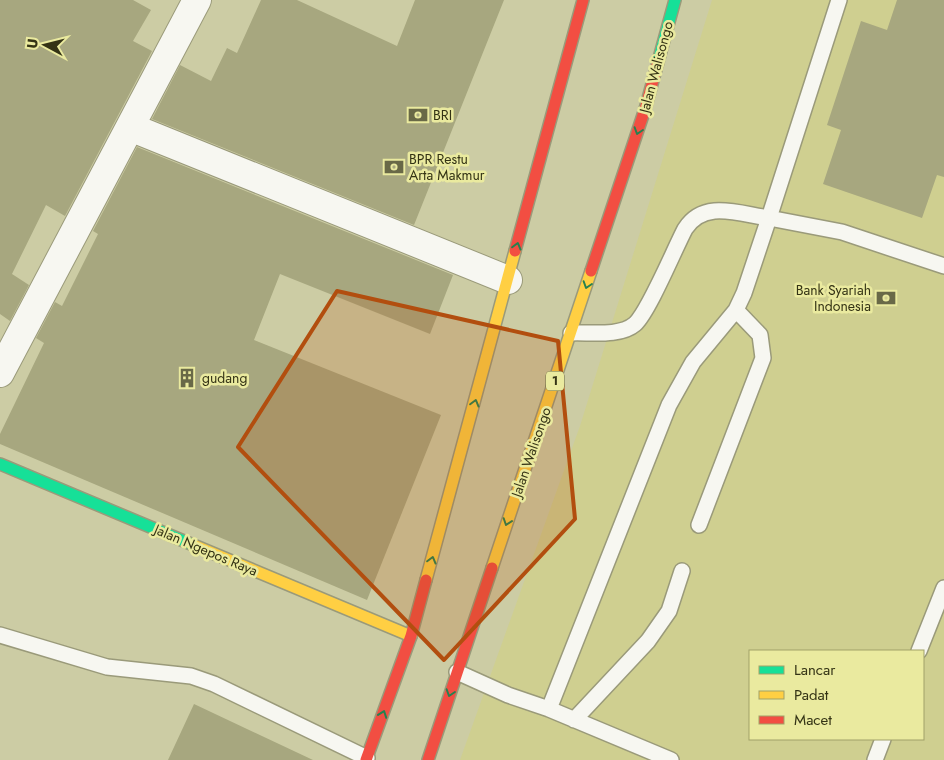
<svg xmlns="http://www.w3.org/2000/svg" width="944" height="760" font-family="Jost,sans-serif">
<style>
.built{fill:#cfcf90;fill-rule:evenodd}
.building{fill:#a7a77f}
.lines{fill:none;stroke-linecap:round;stroke-linejoin:round}
.lane-casing{stroke:#9a9a7a;stroke-width:18}
.street-casing{stroke:#9a9a7a;stroke-width:30}
.fast-casing{stroke:#9a9a7a;stroke-width:14}
.slow-casing{stroke:#9a9a7a;stroke-width:14}
.jam-casing{stroke:#9a9a7a;stroke-width:14}
.lane{stroke:#f7f7f1;stroke-width:15}
.street{stroke:#f7f7f1;stroke-width:28}
.fast{stroke:#16e098;stroke-width:11}
.slow{stroke:#ffcf43;stroke-width:11}
.jam{stroke:#f24e42;stroke-width:11}
.oneway{stroke:#268150}
.marked{fill:#b24e0f;fill-opacity:0.2;stroke:#b24e0f;stroke-width:4;stroke-linejoin:round}
.labels{text-anchor:middle;stroke-width:5;stroke-linejoin:round;paint-order:stroke}
.shield{fill:#eaea9f;stroke:#6b6a3e;stroke-width:1}
.shield-label{font-size:12px;font-weight:bold;fill:#343315}
.street-label{font-size:14px;fill:#343315;stroke:#eaea9f}
.poi-label{font-size:14px;fill:#343315;stroke:#eaea9f;text-anchor:start}
</style>
<rect width="100%" height="100%" fill="#cccca4"/>
<!-- built -->
<path class="built" d="M712 0H944V760H460L580 426ZM750 651H923V739H750Z"/>
<!-- building -->
<path class="building" d="M0 0H133L151 10 133 41 152 51 65 216 46 205 12 274 29 285 10 321 0 314Z
M261 0H297L397 46 415 0H504L414 225 152 119 180 65 211 81 227 48 237 53Z
M897 0H944V177L937 175 922 218 823 184 841 130 827 125 861 21 887 30Z
M137 147 453 275 430 334 280 274 254 340 441 415 367 600 0 444V434L44 343 36 338 55 302 62 306 98 234 93 231Z
M194 704 313 760H168Z"/>
<g class="lines">
<defs>
<path id="lane" d="M571 333C589 332 620 337 635 324 649 311 674 250 685 229 704 199 739 214 769 218L839 0
M699 525 763 358 760 335 736 310
M0 635 107 667 191 676 214 684 367 758
M919 651 944 588
M457 672 508 695 549 709
M574 720 648 641 669 611 682 571
M671 760 549 709 669 405 693 362 736 310 744 293 769 218 842 232 944 266
M875 760 883 739"/>
<path id="street" d="M130 127 508 280
M0 373 197 0"/>
<path id="fast" d="M658 62 675 0
M0 464 191 544"/>
<path id="slow" d="M191 544 411 636
M492 568 591 271
M426 580 515 251"/>
<path id="jam" d="M515 251 583 0
M591 271 646 106 658 62
M366 760 411 636 426 580
M428 760 492 568"/>
</defs>
<!-- lane casing -->
<use href="#lane" class="lane-casing"/>
<!-- street casing -->
<use href="#street" class="street-casing"/>
<!-- fast casing -->
<use href="#fast" class="fast-casing"/>
<!-- slow casing -->
<use href="#slow" class="slow-casing"/>
<!-- jam casing -->
<use href="#jam" class="jam-casing"/>
<!-- lane -->
<use href="#lane" class="lane"/>
<!-- street -->
<use href="#street" class="street"/>
<!-- fast -->
<use href="#fast" class="fast"/>
<!-- slow -->
<use href="#slow" class="slow"/>
<!-- jam -->
<use href="#jam" class="jam"/>
</g>
<!-- one-way arrows -->
<defs><path id="oneway-chevron" d="M-2-3.5L2.5 0L-2 3.5" fill="none" stroke-width="1.6" stroke-linecap="round" stroke-linejoin="round" transform="scale(1.25)"/></defs>
<g class="oneway">
<use href="#oneway-chevron" transform="translate(638 131) rotate(108)"/>
<use href="#oneway-chevron" transform="translate(517 246) rotate(-75)"/>
<use href="#oneway-chevron" transform="translate(587 285) rotate(108)"/>
<use href="#oneway-chevron" transform="translate(475 403) rotate(-75)"/>
<use href="#oneway-chevron" transform="translate(507 522) rotate(109)"/>
<use href="#oneway-chevron" transform="translate(432 560) rotate(-75)"/>
<use href="#oneway-chevron" transform="translate(450 693) rotate(108)"/>
<use href="#oneway-chevron" transform="translate(383 714) rotate(-70)"/>
</g>
<!-- marked area -->
<path class="marked" d="M337 291 558 341 575 519 444 660 238 447Z"/>
<!-- icons -->
<defs>
<symbol id="bank-bare" viewBox="-9 -9 18 18"><path d="M-6-4H6V4H-6ZM0-2.3a2.3 2.3 0 1 0 0 4.6a2.3 2.3 0 1 0 0-4.6Z" fill="#696947" stroke="#eaea9f" stroke-width="2.5" paint-order="stroke"/></symbol>
<symbol id="building-bare" viewBox="-9 -9 18 18"><path d="M-4-6H4V6H1V3H-1V6H-4ZM-2.5-4.3h1.7v1.8h-1.7ZM.8-4.3h1.7v1.8H.8ZM-2.5-1h1.7V.8h-1.7ZM.8-1h1.7V.8H.8Z" fill="#696947" stroke="#eaea9f" stroke-width="2.5" paint-order="stroke"/></symbol>
</defs>
<g fill-rule="evenodd">
<use href="#bank-bare" x="404" y="101" width="28" height="28"/>
<use href="#bank-bare" x="380" y="153" width="28" height="28"/>
<use href="#bank-bare" x="872" y="284" width="28" height="28"/>
<use href="#building-bare" x="173" y="364" width="28" height="28"/>
</g>
<g class="labels">
<!-- shield labels -->
<rect class="shield" x="546" y="371.5" width="18" height="19" rx="4"/>
<g class="shield-label">
<text x="555" y="385">1</text>
</g>
<!-- street labels -->
<g class="street-label">
<text transform="translate(656 67) rotate(-75)" y="5">Jalan Walisongo</text>
<text transform="translate(531 452) rotate(-71)" y="5">Jalan Walisongo</text>
<text transform="translate(206 550) rotate(23)" y="5">Jalan Ngepos Raya</text>
</g>
<!-- poi labels -->
<g class="poi-label">
<text x="433" y="120">BRI</text>
<text x="409" y="164">BPR Restu<tspan x="409" dy="16">Arta Makmur</tspan></text>
<text x="871" y="295" text-anchor="end">Bank Syariah<tspan x="871" dy="16">Indonesia</tspan></text>
<text x="202" y="383">gudang</text>
</g>
</g>
<!-- legend -->
<rect x="749" y="650" width="175" height="90" fill="#eaea9f" stroke="#a1a168"/>
<rect x="759" y="666" width="25" height="8" fill="#16e098" stroke="#a1a168"/>
<text x="794" y="675" font-size="15" fill="#343315">Lancar</text>
<rect x="759" y="691" width="25" height="8" fill="#ffcf43" stroke="#a1a168"/>
<text x="794" y="700" font-size="15" fill="#343315">Padat</text>
<rect x="759" y="716" width="25" height="8" fill="#f24e42" stroke="#a1a168"/>
<text x="794" y="725" font-size="15" fill="#343315">Macet</text>
<!-- north arrow -->
<g transform="translate(45 45) rotate(277)" stroke="#eaea9f" stroke-width="4" paint-order="stroke">
<path d="M0-4L9 19L0 12L-9 19Z" fill="#343315"/>
<text y="-8" font-size="14" font-weight="bold" text-anchor="middle" fill="#343315">U</text>
</g>
</svg>
